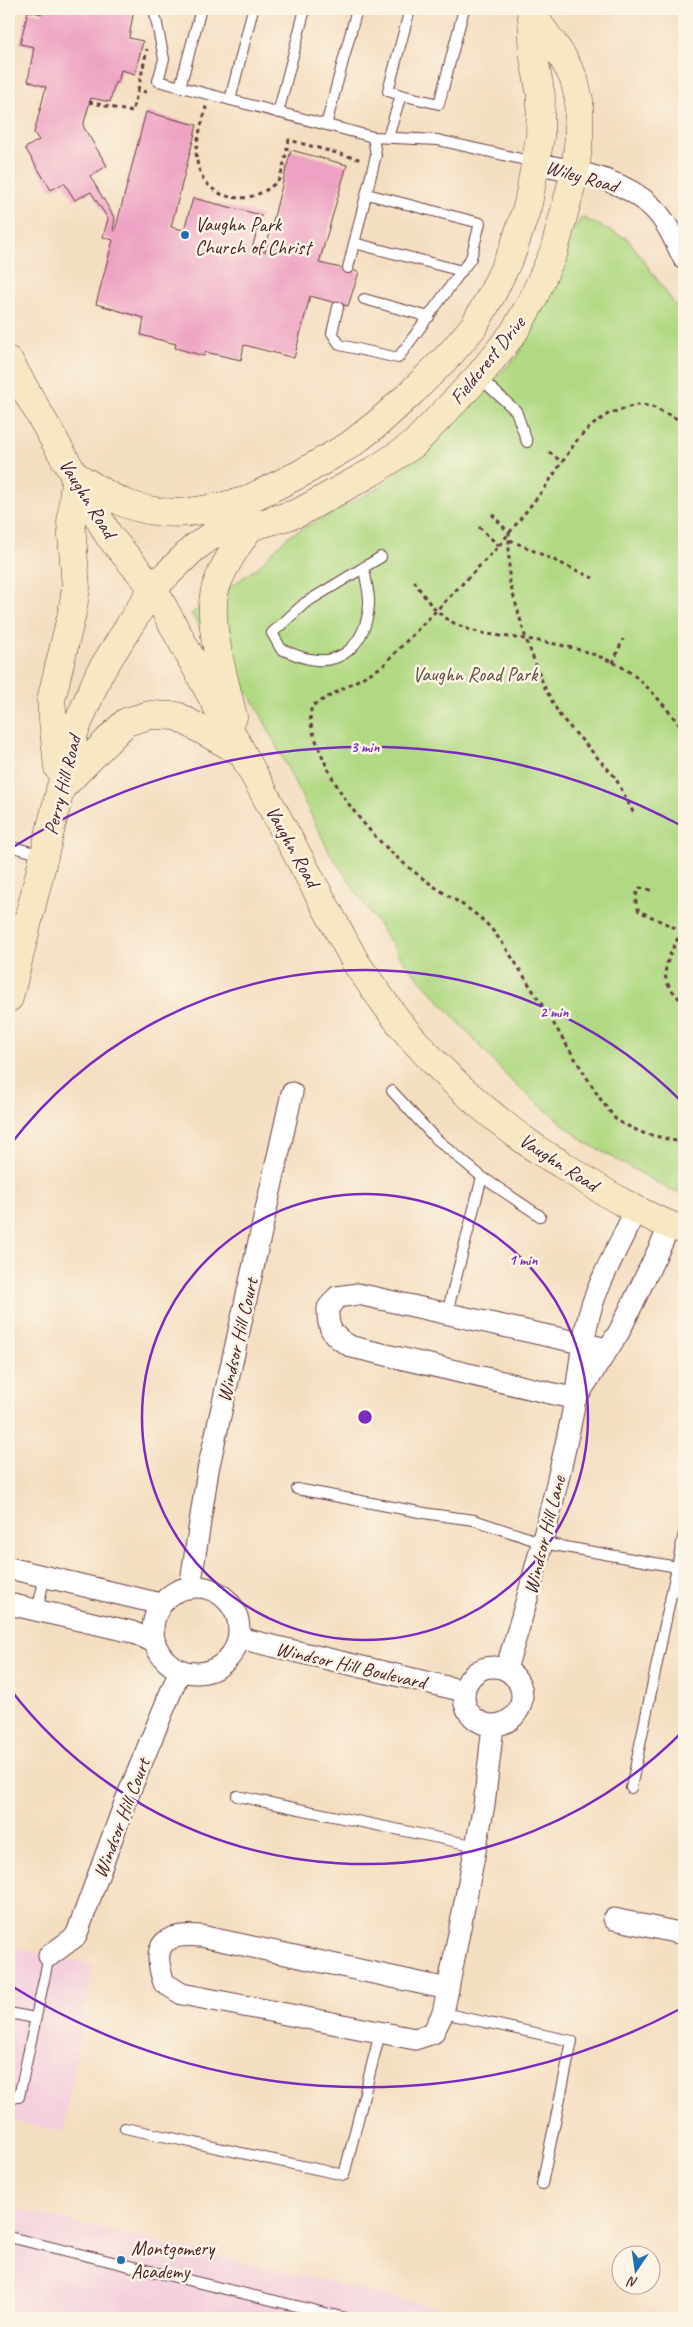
<svg xmlns="http://www.w3.org/2000/svg" width="693" height="2327" font-family="Caveat,sans-serif">
<style>
.built{fill:#f4cfdd}
.green{fill:#b1d983;stroke:#7e7c57}
.building{fill:#eea2c3}
.lines{fill:none;stroke-linecap:round;stroke-linejoin:round}
.lane-casing{stroke:#643c42;stroke-width:12}
.street-casing{stroke:#643c42;stroke-width:23}
.secondary-casing{stroke:#643c42;stroke-width:29}
.path{stroke:#643c42;stroke-width:3;stroke-dasharray:4 4;stroke-linecap:butt}
.lane{stroke:#fff;stroke-width:10}
.street{stroke:#fff;stroke-width:21}
.secondary{stroke:#f7e8c3;stroke-width:28}
.ring{fill:none;stroke:#7b2cbf;stroke-width:2.5}
.poi-dot{fill:#1f6fb2;stroke:#fcf5e5;stroke-width:2}
.labels{text-anchor:middle;stroke-width:5;stroke-linejoin:round;paint-order:stroke}
.street-label{font-size:20px;fill:#4a1f2b;stroke:#fcf5e5}
.poi-label{font-size:20px;fill:#4a1f2b;stroke:#fcf5e5;text-anchor:start}
.park-label{font-size:20px;fill:#644e41;stroke:#fcf5e5}
.centre{fill:#7b2cbf;stroke:#fcf5e5;stroke-width:2.5}
.ring-label{font-size:15px;text-anchor:middle;font-weight:bold;fill:#7b2cbf;stroke:#fcf5e5;stroke-width:5;stroke-linejoin:round;paint-order:stroke}
</style>
<rect width="100%" height="100%" fill="#fcf5e5"/>
<filter id="ink" filterUnits="userSpaceOnUse"><feTurbulence type="fractalNoise" baseFrequency=".02" numOctaves="2"/><feDisplacementMap in="SourceGraphic" scale="10" xChannelSelector="R" yChannelSelector="G"/><feConvolveMatrix kernelMatrix="1 2 1 2 8 2 1 2 1" color-interpolation-filters="sRGB"/></filter>
<filter id="wash" filterUnits="userSpaceOnUse"><feTurbulence type="fractalNoise" baseFrequency=".0096" numOctaves="4" result="noise"/><feDisplacementMap in="SourceGraphic" scale="20" xChannelSelector="R" yChannelSelector="G"/><feGaussianBlur stdDeviation="1.12" result="paint"/><feColorMatrix in="noise" values="0 0 0 0 0 0 0 0 0 0 0 0 0 0 0 0 0 1.4 0 .05"/><feComposite in="paint" operator="in"/></filter>
<g filter="url(#wash)">
<rect width="100%" height="100%" fill="#f4dec1"/>
<!-- built -->
<path class="built" d="M9 1946 93 1965 63 2132 9 2120Z
M9 2207 460 2313 458 2318H9Z"/>
<!-- green -->
<path class="green" d="M581 217 628 239 684 317V1194L674 1192 585 1142 512 1082 401 958 330 853 255 703 191 614 257 568 287 537 380 487 517 357Z"/>
<g id="blocks">
<!-- building -->
<path class="building" d="M43 9H134L129 38 143 41 135 74 121 70 118 83 115 82 110 102 91 98 83 126 107 166 90 176 115 219 113 230 115 231 146 112 197 125 171 227 184 230 193 198 261 215 252 249 265 252 291 150 347 165 319 263 359 272 348 306 310 296 294 358 244 345 241 360 205 352 204 356 175 348 176 344 141 335 144 318 96 304 113 240 103 237 108 219 91 192 75 200 64 183 51 190 25 148 39 140 34 133 46 87 28 81 34 47 20 44 28 11 42 14Z"/>
</g>
</g>
<g filter="url(#ink)">
<use href="#blocks" fill-opacity="0" stroke="#643c42" stroke-width="1"/>
<g class="lines">
<defs>
<path id="lane" d="M154 9 164 59 158 81 373 137 438 140 534 162
M180 87 201 9
M401 95 439 104 464 9
M230 100 253 9
M278 113 305 9
M326 125 357 9
M388 137 401 95 388 91 410 9
M354 243 462 271
M348 268 376 155 373 137
M364 299 429 317
M338 307 332 333 340 345 398 358 471 258 480 223 367 194
M479 377 516 411 527 442
M364 567C365 579 370 594 369 605 366 639 346 666 310 659 300 658 290 652 281 649L272 633 305 603 381 557
M9 846 43 855
M392 1091 433 1136 482 1177 540 1216
M447 1313 482 1177
M297 1489 430 1514 474 1520 543 1543 677 1567
M37 1611 45 1576
M631 1788 684 1533
M237 1796 477 1846
M9 2013 35 2018
M443 2013 572 2041 542 2184
M9 2095 19 2097 49 1956
M125 2128 344 2175 380 2033
M9 2237 346 2318"/>
<path id="street" d="M535 163C575 172 621 177 652 207 667 221 675 241 684 259
M580 1392 619 1332 670 1226
M576 1399 352 1347C333 1337 327 1330 328 1308L337 1297 358 1294 608 1349
M9 1568 161 1604
M153 1630a43 43 0 1 1 86 0a43 43 0 1 1-86 0Z
M190 1588 208 1470 292 1093
M9 1604 132 1632 154 1642
M239 1638 464 1691
M464 1696a29 29 0 1 1 58 0a29 29 0 1 1-58 0Z
M506 1669C532 1587 553 1505 571 1421 579 1383 580 1343 592 1305 603 1272 622 1240 636 1209
M614 1919 684 1934
M49 1956 76 1936 126 1800 180 1670
M448 1989 201 1936C162 1933 151 1945 164 1983L182 1994 415 2039 433 2033 443 2013 448 1989 484 1805 493 1726"/>
<path id="secondary" d="M9 361 109 536 153 588 356 963C374 988 391 1014 411 1037 448 1079 492 1118 538 1150 546 1156 556 1160 564 1166 602 1191 641 1216 684 1230
M73 474C90 484 108 497 127 504 170 520 203 511 245 501
M227 525 250 527 298 513 372 472 414 444 478 377 514 332 532 301 554 251 575 172 579 137V100L574 79 562 56 531 13
M233 717C226 684 205 619 216 587 224 564 237 546 250 527
M58 768 51 700 72 613 76 588 71 523 75 481
M60 789 126 722 150 715 177 716 241 752
M9 998 75 730 99 674 153 588 194 548 227 525 245 501 300 474 350 445 378 423 412 392 452 352 474 326 493 292 513 250 528 204 540 137 541 96 534 58 532 16"/>
</defs>
<!-- lane casing -->
<use href="#lane" class="lane-casing"/>
<!-- street casing -->
<use href="#street" class="street-casing"/>
<!-- secondary casing -->
<use href="#secondary" class="secondary-casing"/>
<!-- path -->
<path class="path" d="M138 90 147 49
M89 102 132 112 138 90 150 93
M204 108H206C202 125 194 144 197 161 203 197 241 208 269 188 271 186 276 184 278 181 283 173 286 151 289 140L362 160
M684 422 650 406 635 405 608 414 590 427 577 440 546 486 499 546 392 656 383 666 312 706C307 723 315 737 321 753 342 807 385 852 432 885 452 899 477 911 493 931 510 952 524 977 539 1000 560 1034 580 1067 601 1100L617 1121 643 1133 684 1143
M549 452 562 462
M492 514 509 533V580L526 639 544 686 560 716 615 777 635 816
M479 527 499 546
M510 540 593 578
M414 581C421 591 428 603 437 611 464 636 499 635 533 640 559 644 586 650 610 661 641 674 664 705 684 731
M613 663 623 639
M651 890 640 888C634 895 635 903 639 911L684 932
M682 931C676 941 662 967 666 979 668 988 679 997 684 1005"/>
<!-- lane -->
<use href="#lane" class="lane"/>
<!-- street -->
<use href="#street" class="street"/>
<!-- secondary -->
<use href="#secondary" class="secondary"/>
</g>
</g>
<!-- distance rings -->
<g class="ring">
<circle cx="365" cy="1417" r="223"/>
<path d="M684 1730A447 447 0 0 1 10 1689M10 1145A447 447 0 0 1 684 1104"/>
<path d="M680 2009A670 670 0 0 1 10 1985M10 849A670 670 0 0 1 680 825"/>
</g>
<!-- markers -->
<g class="poi-dot">
<circle cx="185" cy="235" r="5"/>
<circle cx="121" cy="2260" r="5"/>
</g>
<g class="labels">
<!-- street labels -->
<g class="street-label">
<text transform="translate(582 176) rotate(16)" y="7">Wiley Road</text>
<text transform="translate(487 360) rotate(-51)" y="7">Fieldcrest Drive</text>
<text transform="translate(88 498) rotate(58)" y="7">Vaughn Road</text>
<text transform="translate(62 785) rotate(-76)" y="7">Perry Hill Road</text>
<text transform="translate(293 846) rotate(61)" y="7">Vaughn Road</text>
<text transform="translate(559 1162) rotate(33)" y="7">Vaughn Road</text>
<text transform="translate(237 1340) rotate(-77)" y="7">Windsor Hill Court</text>
<text transform="translate(544 1535) rotate(-76)" y="7">Windsor Hill Lane</text>
<text transform="translate(351 1665) rotate(13)" y="7">Windsor Hill Boulevard</text>
<text transform="translate(121 1818) rotate(-69)" y="7">Windsor Hill Court</text>
</g>
<!-- poi labels -->
<g class="poi-label">
<text x="195" y="231">Vaughn Park<tspan x="195" dy="23">Church of Christ</tspan></text>
<text x="131" y="2255">Montgomery<tspan x="131" dy="23">Academy</tspan></text>
</g>
<!-- park labels -->
<g class="park-label">
<text x="475" y="681">Vaughn Road Park</text>
</g>
</g>
<circle cx="365" cy="1417" r="8" class="centre"/>
<g class="ring-label">
<text x="365" y="752">3 min</text>
<text x="554" y="1017">2 min</text>
<text x="523" y="1265">1 min</text>
</g>
<!-- margin -->
<rect width="693" height="2327" fill="none" stroke="#fcf5e5" stroke-width="30"/>
<!-- north arrow -->
<g transform="translate(636 2270) rotate(193)"><circle r="24" fill="#fcf5e5" stroke="#b59f9b"/>
<path d="M0-4L9 19L0 12L-9 19Z" fill="#1f6fb2"/>
<text y="-8" font-size="14" font-weight="bold" text-anchor="middle" fill="#4a1f2b">N</text>
</g>
</svg>
